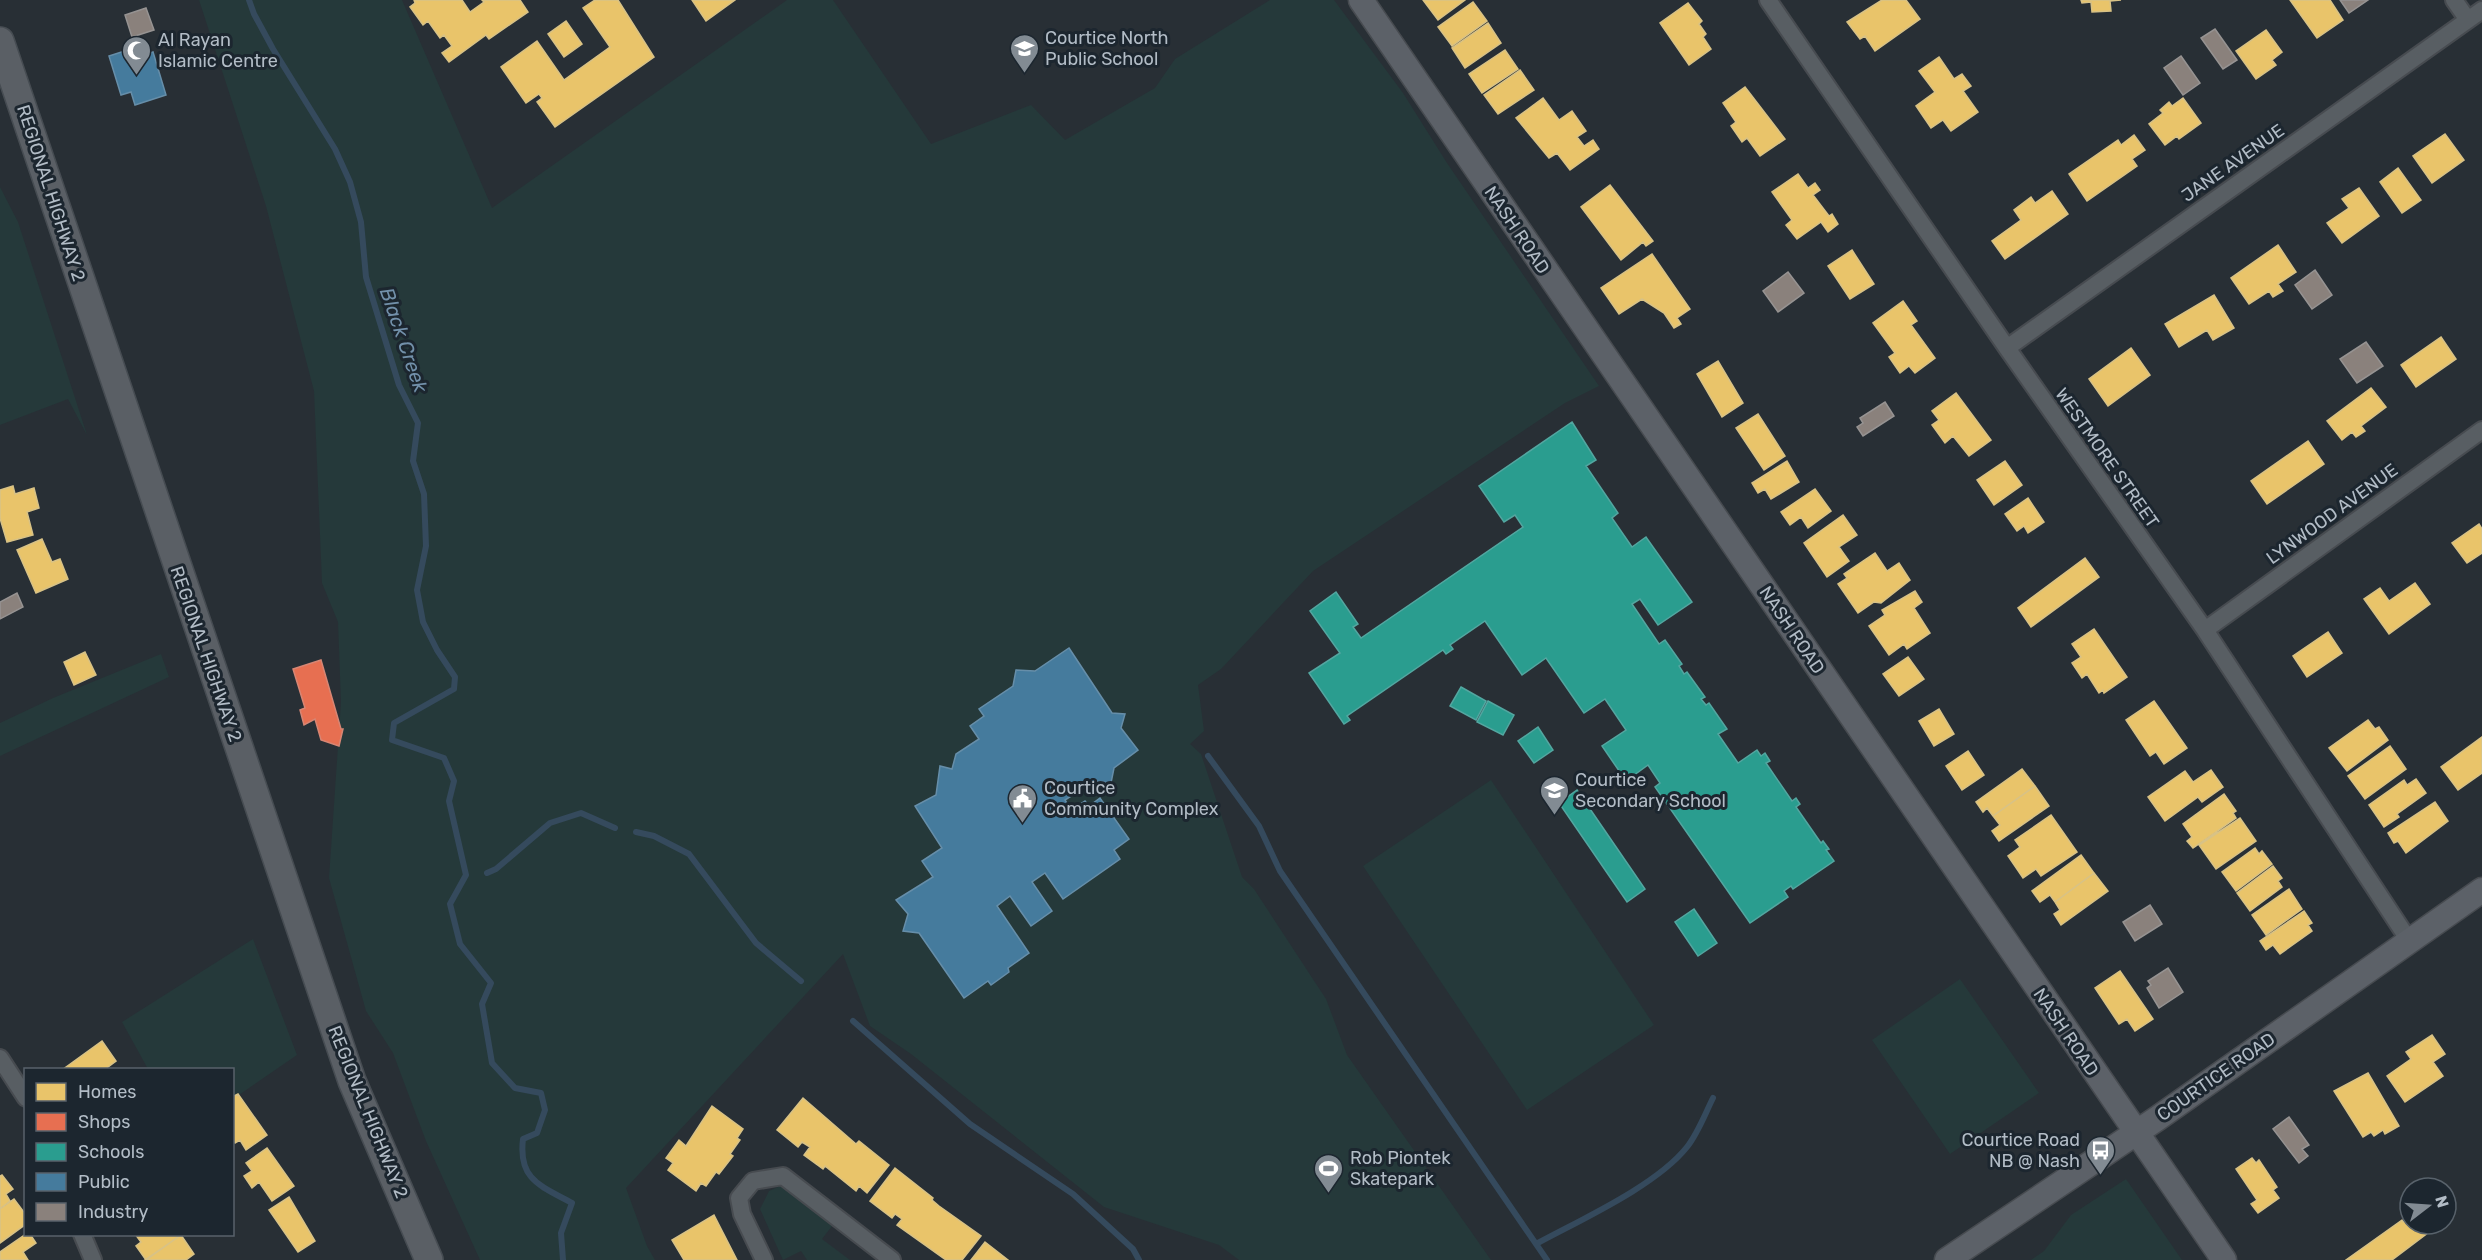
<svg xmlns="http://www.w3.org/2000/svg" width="2482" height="1260" font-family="Rubik,sans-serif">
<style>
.green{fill:#25393a}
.homes{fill:#e9c46a;stroke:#d8c286;stroke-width:1.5}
.shops{fill:#e76f51;stroke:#d78674;stroke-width:1.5}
.schools{fill:#2a9d8f;stroke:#53a6a0;stroke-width:1.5}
.public{fill:#457b9d;stroke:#668ea9;stroke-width:1.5}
.industry{fill:#8a817c;stroke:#969392;stroke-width:1.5}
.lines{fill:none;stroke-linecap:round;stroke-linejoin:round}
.stream{stroke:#354a5d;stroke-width:6}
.street-casing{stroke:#474b50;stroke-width:20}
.secondary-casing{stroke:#474b50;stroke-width:27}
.primary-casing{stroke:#464c52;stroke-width:30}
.street{stroke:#585e63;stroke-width:16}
.secondary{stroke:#5c6168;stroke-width:24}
.primary{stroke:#5a5f65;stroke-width:27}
.labels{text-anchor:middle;stroke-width:6;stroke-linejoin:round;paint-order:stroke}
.poi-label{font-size:18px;fill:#b2bcc6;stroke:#1c262f;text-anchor:start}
.street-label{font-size:18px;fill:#b2bcc6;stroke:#1c262f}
.water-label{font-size:20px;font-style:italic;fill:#7290aa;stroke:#1c262f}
</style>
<rect width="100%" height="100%" fill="#282f35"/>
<!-- green -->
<path class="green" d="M199 0H402L492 208 787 0H833L931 144 1031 105 1065 140 1155 88 1175 59 1270 0H1334L1403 93 1447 163 1599 386 1565 403 1313 571 1221 669 1198 685 1204 731 1190 744 1201 754 1242 877 1254 889 1326 999 1347 1055 1491 1260H1239L1219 1245 1104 1207 911 1054 870 1026 843 954 626 1188 647 1246 655 1260H480L426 1141 393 1053 366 1011 329 878 341 702 338 622 322 583 314 391 266 206Z
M0 187 18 222 87 435 68 399 0 425Z
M161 654 169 677 0 756V723L53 698Z
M1491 780 1654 1025 1527 1110 1363 866Z
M253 939 297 1055 233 1099 232 1070 148 1069 122 1022Z
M1960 979 2039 1093 1950 1154 1872 1040Z
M2126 1179 2182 1260H2031L2044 1251 2071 1215Z
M780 1186 832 1226 822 1239 850 1260H807L801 1251 783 1260 760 1209 769 1191Z"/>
<!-- homes -->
<path class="homes" d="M414 0H462L470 12 484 2 482 0H520L528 12 489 39 486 35 449 62 442 53 452 46 444 35 440 38 428 21 423 25 410 7 415 3Z
M595 0H618L654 57 555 127 537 102 542 98 539 94 526 103 501 67 537 41 564 80 610 47 583 8Z
M692 0H735L706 21Z
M1423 0H1465L1438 20Z
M1882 0H1906L1920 19 1875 51 1865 36 1860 39 1847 22Z
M2081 0H2121L2110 1 2111 11 2092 12 2091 2 2082 3Z
M2290 0H2330L2343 20 2317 38Z
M1473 2 1487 21 1452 46 1438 27Z
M1688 3 1702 21 1699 24 1706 34 1703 37 1711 49 1689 65 1660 23Z
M566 21 582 44 564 57 548 34Z
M1488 23 1501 43 1465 68 1452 48Z
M2266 30 2282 52 2272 60 2276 65 2256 79 2236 51Z
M1505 50 1518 69 1482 93 1469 74Z
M1939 57 1954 79 1962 74 1971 86 1963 91 1978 112 1951 131 1943 120 1931 128 1916 106 1935 92 1919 71Z
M1520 70 1534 90 1498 114 1484 95Z
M1745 87 1785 139 1760 156 1747 138 1742 142 1731 126 1736 122 1723 103Z
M1543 98 1559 120 1572 111 1586 131 1577 137 1584 146 1593 140 1599 149 1570 170 1557 153 1549 158 1516 118Z
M2183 98 2201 123 2179 139 2177 136 2165 145 2149 124 2163 113 2160 110 2169 102 2172 106Z
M2445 134 2464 160 2432 183 2413 156Z
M2134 135 2145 150 2132 159 2137 166 2087 201 2069 174 2118 140 2121 145Z
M2398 168 2421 200 2402 213 2380 182Z
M1798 174 1808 188 1815 183 1820 190 1813 195 1829 216 1832 214 1838 224 1828 232 1821 222 1797 239 1786 225 1792 220 1772 192Z
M1610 185 1653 241 1646 246 1643 242 1621 260 1581 207Z
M2359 188 2379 216 2342 243 2327 223 2349 208 2342 199Z
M2052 191 2068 214 2005 259 1992 241 2021 220 2014 210 2031 197 2035 203Z
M2278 245 2296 272 2278 284 2283 291 2273 297 2269 291 2249 304 2231 278Z
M1852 250 1874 284 1850 299 1828 266Z
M1652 254 1690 309 1677 318 1681 324 1674 328 1664 313 1642 299 1619 314 1601 288Z
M2214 295 2234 328 2213 340 2207 330 2179 347 2165 324Z
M1903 301 1917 321 1911 325 1935 358 1915 373 1909 366 1900 373 1889 357 1895 353 1873 323Z
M2441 337 2456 359 2416 387 2401 365Z
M2131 348 2150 375 2108 406 2089 379Z
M1718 361 1743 403 1722 417 1697 374Z
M2371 388 2386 407 2361 426 2365 431 2356 437 2352 432 2342 440 2327 421Z
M1956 393 1991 440 1969 456 1953 436 1945 443 1932 425 1939 420 1932 411Z
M1758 414 1785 456 1764 470 1736 428Z
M2308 441 2324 464 2267 504 2251 481Z
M1787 461 1799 482 1771 499 1765 489 1758 493 1752 483Z
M2005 461 2022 485 1994 505 1977 480Z
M13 486 15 494 34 488 39 508 27 512 33 535 7 542 0 518V490Z
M1815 489 1831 511 1808 528 1801 517 1790 525 1781 512Z
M2028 498 2044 522 2028 533 2024 526 2017 531 2005 514Z
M1843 515 1857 535 1839 547 1849 561 1827 577 1804 543Z
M2479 524 2482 529V553L2467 563 2452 543Z
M42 539 52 562 60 559 68 579 36 593 17 550Z
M1875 553 1887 571 1899 563 1910 580 1881 603 1874 602 1858 613 1838 584 1847 578 1844 574Z
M2085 558 2099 577 2031 627 2018 608Z
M2415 583 2430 604 2389 634 2364 599 2380 588 2389 601Z
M1915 591 1922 602 1914 608 1930 633 1907 649 1904 644 1889 655 1869 626 1885 615 1882 610Z
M2094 629 2127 677 2104 693 2103 690 2099 693 2087 674 2082 678 2072 663 2081 657 2072 644Z
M2328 632 2342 653 2307 677 2293 656Z
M85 652 96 675 74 685 64 662Z
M1908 657 1924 679 1899 696 1883 674Z
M2154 701 2187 748 2164 764 2156 752 2150 756 2126 720Z
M1939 709 1954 734 1934 746 1919 721Z
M2368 720 2375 729 2379 727 2388 740 2347 771 2329 748Z
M2482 737V773L2458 790 2441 767Z
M2390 746 2406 769 2365 799 2348 776Z
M1968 751 1984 775 1962 790 1946 766Z
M2022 769 2035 786 1993 816 1987 808 1983 812 1976 802Z
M2211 770 2223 787 2202 802 2198 797 2165 821 2148 797 2185 771 2193 782Z
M2416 779 2426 793 2397 814 2399 817 2384 827 2369 805 2404 780 2407 785Z
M2035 786 2049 806 1999 841 1992 831 2000 825 1993 816Z
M2224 794 2236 811 2233 813 2236 818 2193 848 2187 841 2192 837 2183 824Z
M2435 802 2448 821 2406 853 2398 841 2394 843 2388 833Z
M2051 815 2077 852 2041 876 2036 869 2023 878 2008 856 2020 847 2015 840Z
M2240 818 2256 841 2216 869 2199 845Z
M2255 848 2259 854 2262 851 2272 864 2236 891 2222 872Z
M2081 855 2094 873 2055 902 2050 895 2040 902 2032 891Z
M2273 866 2282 878 2278 881 2282 887 2250 911 2237 893Z
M2094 873 2108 891 2061 925 2054 914 2060 910 2055 902Z
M2289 889 2302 909 2266 935 2252 915Z
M2304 911 2312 923 2308 925 2312 931 2280 954 2273 945 2266 950 2260 941Z
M2120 971 2153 1019 2135 1031 2127 1019 2119 1024 2095 988Z
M2432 1035 2445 1054 2433 1062 2443 1076 2405 1102 2387 1076 2411 1059 2406 1052Z
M102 1041 116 1061 104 1070H62Z
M2368 1073 2399 1126 2385 1134 2383 1130 2374 1136 2371 1132 2363 1137 2334 1091Z
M238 1094 267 1135 246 1150 240 1140 235 1143 232 1139V1097Z
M803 1098 856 1144 859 1141 889 1165 867 1193 859 1186 856 1191 825 1166 823 1169 804 1155 810 1147 802 1142 798 1147 777 1130Z
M712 1106 743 1129 737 1138 740 1140 730 1154 733 1156 719 1174 716 1172 706 1186 701 1183 696 1191 668 1170 673 1163 666 1158 679 1140 686 1146Z
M267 1148 294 1186 272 1201 259 1182 252 1188 244 1176 252 1171 246 1163Z
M2252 1158 2256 1163 2259 1160 2277 1187 2273 1190 2279 1198 2258 1213 2251 1204 2257 1200 2236 1169Z
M895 1168 933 1198 932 1200 939 1206 981 1236 962 1260H946L897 1225 902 1219 895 1214 892 1218 870 1201Z
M2 1175 13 1189 6 1194 10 1201 0 1209V1176Z
M289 1197 315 1241 298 1252 269 1210Z
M14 1199 26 1215V1224L0 1243V1209Z
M714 1215 737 1260H684L672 1240Z
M2410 1217V1224H2436L2437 1226 2392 1260H2346L2402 1220 2403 1222Z
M26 1234H30L36 1243 23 1252 28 1260H0V1252Z
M135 1234H180L181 1235 146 1260 136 1246 141 1242Z
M181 1235 194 1254 186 1260H145Z
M985 1242 1008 1260H971Z"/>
<!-- shops -->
<path class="shops" d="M321 660 341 729H343L339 746 321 740 315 719 304 725 300 710 305 708 293 669Z"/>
<!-- schools -->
<path class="schools" d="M1572 422 1596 460 1586 466 1618 513 1612 518 1632 547 1646 537 1692 602 1658 625 1640 599 1632 604 1659 644 1665 640 1682 664 1679 666 1684 674 1687 672 1705 697 1701 699 1706 705 1709 703 1727 729 1718 734 1738 763 1757 750 1761 756 1765 753 1770 761 1766 763 1792 801 1796 798 1800 804 1796 807 1821 843 1823 841 1829 849 1826 850 1834 861 1793 889 1791 886 1784 891 1788 897 1750 923 1655 787 1660 783 1648 765 1626 781 1602 746 1626 730 1605 699 1584 713 1546 658 1522 675 1485 621 1450 645 1453 649 1446 654 1443 650 1347 716 1350 720 1344 724 1309 673 1340 653 1310 611 1336 592 1358 624 1353 627 1361 638 1523 527 1515 515 1504 522 1479 486Z
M1461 687 1486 701 1476 720 1450 706Z
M1488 701 1514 715 1503 735 1477 722Z
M1538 727 1553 750 1534 763 1518 741Z
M1577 790 1645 889 1627 902 1559 803Z
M1694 909 1717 943 1698 956 1675 922Z"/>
<!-- public -->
<path class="public" d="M131 49 134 58 153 52 166 95 135 105 131 92 121 95 109 56Z
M1069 648 1112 713 1125 714 1121 728 1138 750 1114 768 1111 783 1094 781 1065 800 1071 810 1085 801 1089 806 1100 798 1129 839 1114 850 1120 859 1063 899 1045 873 1032 882 1052 911 1031 926 1010 896 997 906 1029 953 1008 968 1009 972 991 985 988 981 964 998 919 933 903 931 908 914 896 900 933 877 922 861 942 848 915 806 936 795 940 766 952 769 956 754 979 739 970 726 984 716 979 709 1013 686 1016 670 1035 671Z"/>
<!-- industry -->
<path class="industry" d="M2340 0H2368L2349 13Z
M146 8 154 30 132 37 125 15Z
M2215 29 2237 60 2223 69 2201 38Z
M2181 56 2200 83 2183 95 2164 68Z
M2315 270 2332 295 2312 309 2295 285Z
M1788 272 1804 293 1778 312 1763 291Z
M2366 342 2383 366 2357 383 2340 359Z
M1885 402 1894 416 1863 436 1857 427 1863 423 1860 418Z
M17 593 23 607 0 619V602Z
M2150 905 2162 924 2135 941 2123 922Z
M2168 968 2183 992 2159 1008 2147 988 2151 985 2148 981Z
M2289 1117 2309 1145 2302 1149 2308 1156 2299 1163 2273 1129Z"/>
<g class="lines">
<!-- stream -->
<path class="stream" d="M249 0 254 14 273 49 335 149 350 182 361 222 366 277 399 385 418 423 413 461 424 494 426 546 417 590 423 622 437 650 455 677 454 689 394 723 392 740 444 758 454 781 449 801 466 875 450 904 460 944 491 983 482 1004 492 1063 515 1088 541 1093 545 1110 537 1133 523 1139C518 1180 541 1186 572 1203L561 1233 563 1260
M1208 756 1259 826 1280 871 1547 1260
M636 832 654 836 689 854 756 943 801 981
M487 873 496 869 550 823 581 813 615 828
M853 1021 970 1124 1073 1194 1133 1249 1139 1260
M1536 1244C1580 1220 1656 1186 1687 1147 1698 1133 1705 1114 1713 1098"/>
<defs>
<path id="street" d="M1768 0 2007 348 2205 630 2410 942
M2454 0 2468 20
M2007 348 2482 10
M2205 630 2482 430
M0 1058 26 1098
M82 1234 93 1260
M764 1260 742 1214 739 1198 753 1181 783 1176 892 1260"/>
<path id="secondary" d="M1361 0 2224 1260
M1947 1260 2158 1118 2482 890"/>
<path id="primary" d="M0 41 352 1081 429 1260"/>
</defs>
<!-- street casing -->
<use href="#street" class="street-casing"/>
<!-- secondary casing -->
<use href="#secondary" class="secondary-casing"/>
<!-- primary casing -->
<use href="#primary" class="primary-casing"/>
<!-- street -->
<use href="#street" class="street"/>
<!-- secondary -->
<use href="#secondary" class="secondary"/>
<!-- primary -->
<use href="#primary" class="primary"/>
</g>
<!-- icons -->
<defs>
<symbol id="school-pin" viewBox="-11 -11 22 30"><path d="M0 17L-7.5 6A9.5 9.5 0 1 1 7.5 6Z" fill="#828b93" stroke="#1c262f"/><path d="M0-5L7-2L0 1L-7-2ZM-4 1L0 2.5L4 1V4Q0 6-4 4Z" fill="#fff"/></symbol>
<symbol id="mosque-pin" viewBox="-11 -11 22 30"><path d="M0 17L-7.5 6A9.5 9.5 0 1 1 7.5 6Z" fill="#828b93" stroke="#1c262f"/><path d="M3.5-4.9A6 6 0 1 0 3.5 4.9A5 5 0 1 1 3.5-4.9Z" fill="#fff"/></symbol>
<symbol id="civic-pin" viewBox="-11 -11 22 30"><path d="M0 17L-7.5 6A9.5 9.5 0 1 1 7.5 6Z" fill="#828b93" stroke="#1c262f"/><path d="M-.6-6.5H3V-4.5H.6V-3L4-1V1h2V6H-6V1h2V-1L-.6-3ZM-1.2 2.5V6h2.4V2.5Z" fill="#fff"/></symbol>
<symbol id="bus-pin" viewBox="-11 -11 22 30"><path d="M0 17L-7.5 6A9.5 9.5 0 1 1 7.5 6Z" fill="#828b93" stroke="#1c262f"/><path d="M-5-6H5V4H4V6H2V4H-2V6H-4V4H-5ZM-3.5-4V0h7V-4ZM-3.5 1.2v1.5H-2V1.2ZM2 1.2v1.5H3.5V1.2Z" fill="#fff"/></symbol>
<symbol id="stadium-pin" viewBox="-11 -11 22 30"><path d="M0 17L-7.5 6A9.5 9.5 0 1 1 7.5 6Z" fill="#828b93" stroke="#1c262f"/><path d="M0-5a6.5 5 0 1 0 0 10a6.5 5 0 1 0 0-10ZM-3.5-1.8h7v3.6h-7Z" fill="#fff"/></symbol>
</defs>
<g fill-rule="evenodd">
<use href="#school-pin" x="1008" y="32" width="33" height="45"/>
<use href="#mosque-pin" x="120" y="34" width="33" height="45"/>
<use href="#school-pin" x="1538" y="774" width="33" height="45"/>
<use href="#civic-pin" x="1006" y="782" width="33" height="45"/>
<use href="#bus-pin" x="2084" y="1134" width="33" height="45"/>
<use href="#stadium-pin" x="1312" y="1152" width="33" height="45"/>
</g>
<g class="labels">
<!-- poi labels -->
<g class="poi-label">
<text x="1045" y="44">Courtice North<tspan x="1045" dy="21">Public School</tspan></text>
<text x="158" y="46">Al Rayan<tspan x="158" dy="21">Islamic Centre</tspan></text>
<text x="1575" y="786">Courtice<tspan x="1575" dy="21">Secondary School</tspan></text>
<text x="1044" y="794">Courtice<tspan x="1044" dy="21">Community Complex</tspan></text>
<text x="2080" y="1146" text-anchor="end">Courtice Road<tspan x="2080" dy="21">NB @ Nash</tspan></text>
<text x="1350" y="1164">Rob Piontek<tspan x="1350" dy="21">Skatepark</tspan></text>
</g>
<!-- street labels -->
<g class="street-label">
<text transform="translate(2233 163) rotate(-35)" y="6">JANE AVENUE</text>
<text transform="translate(51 193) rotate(72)" y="6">REGIONAL HIGHWAY 2</text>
<text transform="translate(1517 230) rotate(56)" y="6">NASH ROAD</text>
<text transform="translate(2107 458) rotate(55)" y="6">WESTMORE STREET</text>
<text transform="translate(2332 514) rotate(-36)" y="6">LYNWOOD AVENUE</text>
<text transform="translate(1792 630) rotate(56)" y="6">NASH ROAD</text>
<text transform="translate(206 654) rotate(71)" y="6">REGIONAL HIGHWAY 2</text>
<text transform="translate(2066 1032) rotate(56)" y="6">NASH ROAD</text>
<text transform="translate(2216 1077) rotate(-35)" y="6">COURTICE ROAD</text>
<text transform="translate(368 1112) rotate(68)" y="6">REGIONAL HIGHWAY 2</text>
</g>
<!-- water labels -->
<g class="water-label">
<text transform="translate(404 340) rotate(71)" y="7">Black Creek</text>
</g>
</g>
<!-- legend -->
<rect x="24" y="1068" width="210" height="168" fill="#1c262f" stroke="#58626b" stroke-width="1.5"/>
<rect x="36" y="1083" width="30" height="18" fill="#e9c46a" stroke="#58626b" stroke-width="1.5"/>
<text x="78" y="1098" font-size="18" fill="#b2bcc6">Homes</text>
<rect x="36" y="1113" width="30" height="18" fill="#e76f51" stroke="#58626b" stroke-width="1.5"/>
<text x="78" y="1128" font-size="18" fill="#b2bcc6">Shops</text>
<rect x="36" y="1143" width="30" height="18" fill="#2a9d8f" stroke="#58626b" stroke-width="1.5"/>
<text x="78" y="1158" font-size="18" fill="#b2bcc6">Schools</text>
<rect x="36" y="1173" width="30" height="18" fill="#457b9d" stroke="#58626b" stroke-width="1.5"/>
<text x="78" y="1188" font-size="18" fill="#b2bcc6">Public</text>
<rect x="36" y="1203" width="30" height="18" fill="#8a817c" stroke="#58626b" stroke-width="1.5"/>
<text x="78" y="1218" font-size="18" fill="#b2bcc6">Industry</text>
<!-- north arrow -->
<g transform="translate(2428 1206) rotate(73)"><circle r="28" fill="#1c262f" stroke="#58626b" stroke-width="1.5"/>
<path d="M0-4.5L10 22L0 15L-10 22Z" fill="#828b93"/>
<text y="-9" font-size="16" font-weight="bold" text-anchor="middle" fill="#b2bcc6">N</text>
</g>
</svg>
